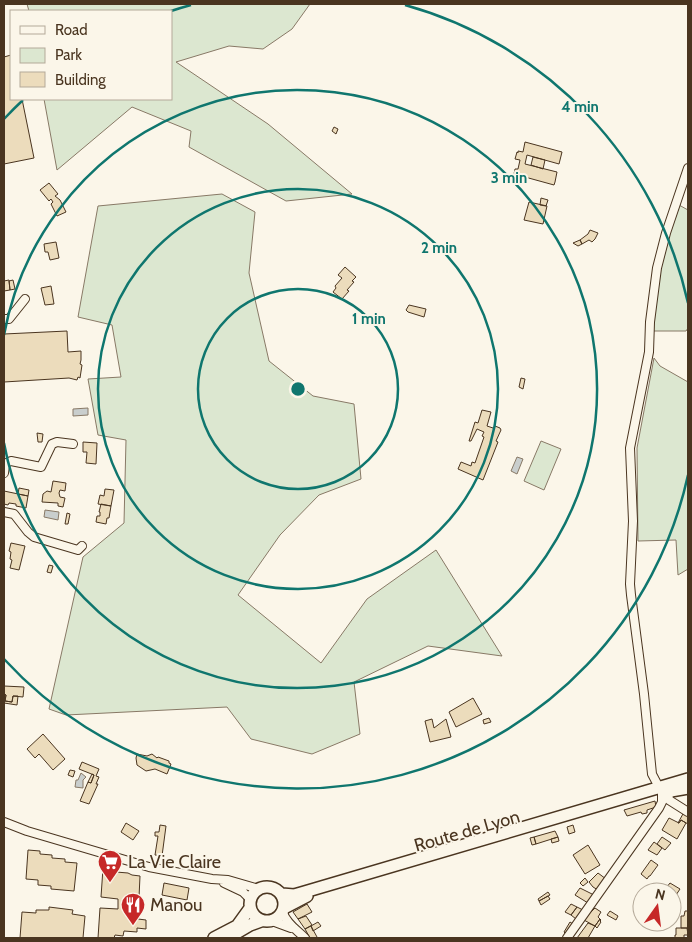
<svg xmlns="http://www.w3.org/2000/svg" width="692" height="942" font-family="Cabin,sans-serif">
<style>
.green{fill:#dce7d0;stroke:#887966}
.water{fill:#c9cecd;stroke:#887966}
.building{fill:#ecdcbc;stroke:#4a3520}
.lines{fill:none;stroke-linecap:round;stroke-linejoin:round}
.street-casing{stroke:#4a3520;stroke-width:10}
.primary-casing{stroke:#4a3520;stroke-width:14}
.street{stroke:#fbf6e9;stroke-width:8}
.primary{stroke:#fbf6e9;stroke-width:11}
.ring{fill:none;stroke:#0f766e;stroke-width:2.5}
.labels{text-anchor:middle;stroke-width:4;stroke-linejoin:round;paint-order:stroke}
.street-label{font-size:18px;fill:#4a3520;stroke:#fbf6e9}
.poi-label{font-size:18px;fill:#4a3520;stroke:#fbf6e9;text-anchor:start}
.centre{fill:#0f766e;stroke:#fbf6e9;stroke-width:2.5}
.ring-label{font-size:15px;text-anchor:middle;font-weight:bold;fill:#0f766e;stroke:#fbf6e9;stroke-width:4;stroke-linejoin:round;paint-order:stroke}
</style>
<rect width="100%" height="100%" fill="#fbf6e9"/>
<!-- green -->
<path class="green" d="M27 4H310L292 29 263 49 229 46 176 62 268 124 352 194 286 201 189 147 191 131 132 107 57 170 44 99H171V11H29Z
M222 194 255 212 249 273 269 361 313 396 354 404 361 479 319 495 280 535 238 595 321 663 367 599 436 550 502 656 428 646 354 682 360 734 312 754 251 739 227 707 66 715 49 709 83 557 124 523 126 440 98 435 88 379 121 377 112 325 78 317 98 206Z
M679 205 688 210V328L686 331H652L657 268Z
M654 358 660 366 688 382V569L678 575 676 540 638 541 637 448Z
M541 441 561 449 544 490 524 481Z"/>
<!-- water -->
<path class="water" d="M88 408V415L73 416V409Z
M517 457 523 459 517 474 511 471Z
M45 510 59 512 58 520 44 517Z
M81 773 86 777 83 780V788L75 787 76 780H78Z"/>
<!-- building -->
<path class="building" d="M11 55V99H22L34 158 4 164V57Z
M334 127 338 129 336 134 332 131Z
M525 142 562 152 559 164 527 155 525 164 557 172 555 182 554 185 514 174 515 169H518L520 160 515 159 517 152 518 153V151L523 152Z
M533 157 545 160 543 169 531 165Z
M49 183 58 194 55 196 60 200 66 212 57 216 51 204 53 202 51 199 49 201 40 190Z
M541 198 548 200 546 206 540 205Z
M529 202 547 206 543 224 524 220Z
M590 230 598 233 595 239 592 242 589 240 582 244 580 240 588 234Z
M580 240 582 244 578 246 573 243Z
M56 242 59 258 50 260 48 252H45L44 244Z
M345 267 356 277 352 281 354 282 347 290 349 291 342 299 333 292 336 288 335 286 342 278 338 275Z
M9 280 10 290 4 291V281Z
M13 280 15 289 10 290 9 281Z
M51 286 54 304 45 305 41 288Z
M409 305 426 309 424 317 408 312 406 310Z
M67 331 68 352 81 351V360L80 364 82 365 80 378 78 377 77 380 69 378 4 382V334Z
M521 378 525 379 523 389 519 387Z
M482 410 491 412 487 426 493 428 495 426 500 428 501 430 496 441 498 442 483 480 458 469 461 462 471 466 472 462 475 463 484 437 482 436 484 432 477 429 471 441H469L475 422 478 423Z
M37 433 43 434 42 442H38Z
M83 442 97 443 96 464 86 463 87 452H83Z
M53 481 66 483 65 491 60 490 59 493 60 497 65 498 63 507 58 506V503L42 502 43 494 47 491 51 492Z
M19 488 29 490 28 496 18 494Z
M105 489 114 490 111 506 98 504 100 495 104 496Z
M4 491 28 496 26 508 16 506V504L9 503 8 505 4 504Z
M101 504 111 506 109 518H107L106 524 96 522 97 516H100V512H99Z
M67 513 70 514 68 524H65Z
M11 543 25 546 19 570 10 568 12 560 10 559 11 552 9 551Z
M49 565 53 566 51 573 47 572Z
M4 686 24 687 23 697 13 696 12 702 5 701 6 695 4 694Z
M4 694 6 695 5 701 12 702 13 696H18L17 705 4 703Z
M473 698 482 714 456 727 449 712Z
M489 718 491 722 484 724 483 720Z
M432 719 434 728 446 719 451 737 430 742 425 721Z
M43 734 65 759 53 770 39 754 35 758 27 749Z
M137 754 147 756 152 754 157 758 158 757 169 761V763L171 764 167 774 155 769 146 771 137 765 136 758Z
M82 762 99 769 96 776 99 777 96 784H98L89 804 80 801 88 782 91 783 94 775 79 769Z
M70 770 75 771 73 777 68 775Z
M92 774 94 775 91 783 88 782Z
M655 801 656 807 647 810V813L642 814 641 812 627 816 624 810Z
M684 812 688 814V824L681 820 679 823H678Z
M669 818 679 823 681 820 686 823 677 839 662 830Z
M126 823 139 831 133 840 121 832Z
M160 825 166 826 162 856 155 855 158 836H155V832H159Z
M573 825 575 832 569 834 567 827Z
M555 831 558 837 536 844 534 837Z
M534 837 536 844 532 845 530 838Z
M558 837 559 841 552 843 551 839Z
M662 837 671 843 665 850 657 844Z
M654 842 662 848 657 855 648 850Z
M588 845 600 865 585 874 573 855Z
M28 850 40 851V854L52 855V858L65 859V862L77 863 74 891 51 889V886L38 885V880L26 879Z
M651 860 658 865 650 876H649L647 879 641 874Z
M103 868 116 869V872L128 873 132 875 140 876 138 919 146 920V929L137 928V932L124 931 123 936 115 935 114 938H98L100 908 118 909V899L101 897Z
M598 873 606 879 598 890 593 887 589 882Z
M585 878 588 882 583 886 580 883Z
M164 883 189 888 187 900 162 895Z
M670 883 680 889 672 901V892H663Z
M580 888 594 895 588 903 575 895Z
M548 892 550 895 539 901 538 899Z
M548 896 550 899 541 905 539 901Z
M307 904 312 912 298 919 293 912Z
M571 904 577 907 571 915 565 912Z
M49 907 73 910 72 914 85 916 83 938H20L22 912 36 913V910H49Z
M577 907 583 910 576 919 571 915Z
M595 908 601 912 598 917 600 919 595 926 582 919 589 911 591 912Z
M610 911 618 916 616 920 607 915Z
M685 911H688V928H681V916H684Z
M306 916 312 925 305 929 298 919Z
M600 919 601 920 600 921 601 922 597 928 595 926Z
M318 922 321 926 313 931 311 926Z
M570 922 573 924 566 934 564 932Z
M588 923 595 926 588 938H577Z
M311 926 317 937 318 938H310L305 929Z
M676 928H687L688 935H684V938H675V935H676Z"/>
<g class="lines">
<defs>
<path id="street" d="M4 319H9L25 299
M4 473C5 467 4 463 11 461L41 467 52 444 57 442 73 444
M4 512 14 514 28 532 34 537 78 550 82 546
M668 792 669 800 688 812
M4 822 27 831 149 867 212 879 228 880 259 889
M224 883 243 892 250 899
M283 913C287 924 297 930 305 938
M272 921 291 928
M567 938 659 808 662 802V793L652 774 644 694 631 595 630 584 633 521 630 448 649 352 650 322 657 268 666 233 688 168"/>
<path id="primary" d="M665 792 688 788
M250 904a17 17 0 1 1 34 0a17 17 0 1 1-34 0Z
M282 894 294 895 301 893 688 779
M284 908 307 896
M233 935 250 925 261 921
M214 938 237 926 250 908"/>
</defs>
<!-- street casing -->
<use href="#street" class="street-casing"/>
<!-- primary casing -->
<use href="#primary" class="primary-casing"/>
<!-- street -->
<use href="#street" class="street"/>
<!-- primary -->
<use href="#primary" class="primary"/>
</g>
<!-- distance rings -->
<g class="ring">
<circle cx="298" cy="389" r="100"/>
<circle cx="298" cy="389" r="200"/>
<path d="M4 335A299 299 0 1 1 4 443"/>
<path d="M688 475A399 399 0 0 1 4 659M4 119A399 399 0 0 1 23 100M171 11A399 399 0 0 1 191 5M405 5A399 399 0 0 1 688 303"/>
</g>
<!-- icons -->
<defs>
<symbol id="supermarket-pin" viewBox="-11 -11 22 30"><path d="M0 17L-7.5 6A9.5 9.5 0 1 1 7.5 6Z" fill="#c62828" stroke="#fbf6e9"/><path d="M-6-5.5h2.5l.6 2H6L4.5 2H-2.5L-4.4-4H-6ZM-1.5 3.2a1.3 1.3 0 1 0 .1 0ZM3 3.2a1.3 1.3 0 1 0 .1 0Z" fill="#fff"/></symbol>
<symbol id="restaurant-pin" viewBox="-11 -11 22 30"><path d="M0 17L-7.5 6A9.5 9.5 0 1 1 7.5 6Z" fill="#c62828" stroke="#fbf6e9"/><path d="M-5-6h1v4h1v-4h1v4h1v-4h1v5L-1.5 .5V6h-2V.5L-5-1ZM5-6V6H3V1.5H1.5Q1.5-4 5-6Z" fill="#fff"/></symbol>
</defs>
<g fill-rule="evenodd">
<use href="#supermarket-pin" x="96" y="848" width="28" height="38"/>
<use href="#restaurant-pin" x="119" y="891" width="28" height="38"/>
</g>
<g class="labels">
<!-- street labels -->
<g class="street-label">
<text transform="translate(467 831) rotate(-16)" y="6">Route de Lyon</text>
</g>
<!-- poi labels -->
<g class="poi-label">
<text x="128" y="868">La Vie Claire</text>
<text x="150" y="911">Manou</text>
</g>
</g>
<circle cx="298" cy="389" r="8" class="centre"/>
<g class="ring-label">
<text x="580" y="112">4 min</text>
<text x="509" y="183">3 min</text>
<text x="439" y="253">2 min</text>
<text x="369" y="324">1 min</text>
</g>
<!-- border -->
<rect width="692" height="942" fill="none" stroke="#4a3520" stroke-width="10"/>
<!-- legend -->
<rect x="10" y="10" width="162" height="90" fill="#fbf6e9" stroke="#b4a999"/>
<rect x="20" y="26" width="25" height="8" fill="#fbf6e9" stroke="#b4a999"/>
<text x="55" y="35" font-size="15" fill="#4a3520">Road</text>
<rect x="20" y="48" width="25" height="15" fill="#dce7d0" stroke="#b4a999"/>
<text x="55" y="60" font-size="15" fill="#4a3520">Park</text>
<rect x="20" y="72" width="25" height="15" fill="#ecdcbc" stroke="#b4a999"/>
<text x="55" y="85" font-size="15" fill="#4a3520">Building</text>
<!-- north arrow -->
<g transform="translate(657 907) rotate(14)"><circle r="24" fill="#fbf6e9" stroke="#b4a999"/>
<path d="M0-4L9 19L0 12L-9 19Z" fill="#c62828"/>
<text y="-8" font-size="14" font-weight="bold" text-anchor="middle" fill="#4a3520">N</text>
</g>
</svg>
